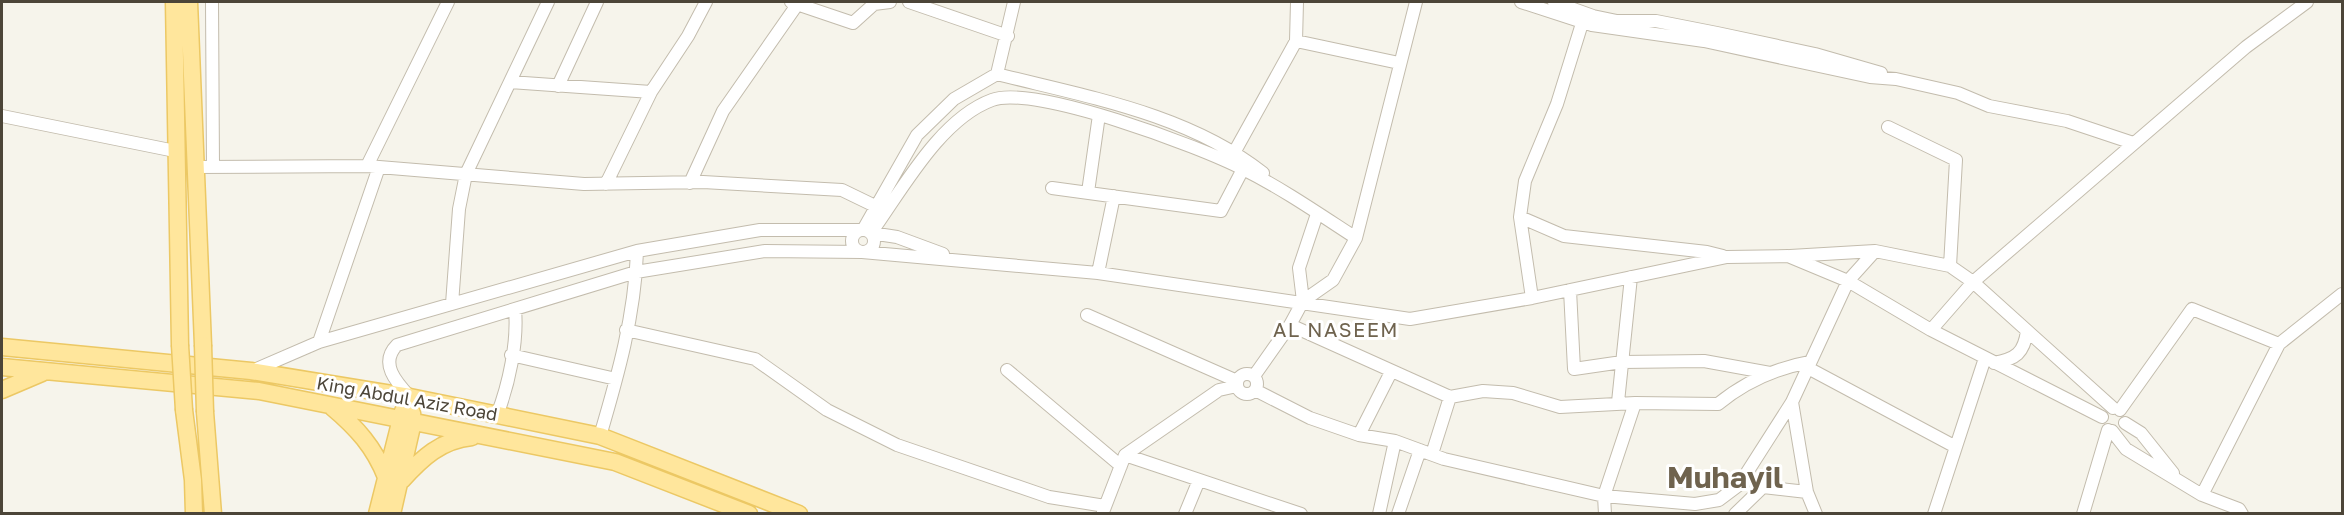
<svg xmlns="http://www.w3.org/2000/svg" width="2344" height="515" font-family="'Golos Text',sans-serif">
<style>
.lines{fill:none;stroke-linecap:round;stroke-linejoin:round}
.minor-casing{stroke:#c3bcad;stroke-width:14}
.major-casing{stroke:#ecc864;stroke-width:19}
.minor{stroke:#fff;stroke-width:12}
.major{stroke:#ffe69c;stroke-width:16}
.major-bridge-casing{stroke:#ecc864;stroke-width:19;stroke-linecap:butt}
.major-bridge{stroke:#ffe69c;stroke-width:16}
.labels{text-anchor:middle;stroke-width:6;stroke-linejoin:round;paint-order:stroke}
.street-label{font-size:18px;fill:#4c4538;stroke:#fff}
.neighbourhood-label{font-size:20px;letter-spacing:1.5px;fill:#6f634e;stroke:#fff}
.town-label{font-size:30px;font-weight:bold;fill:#6f634e;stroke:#fff}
</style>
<rect width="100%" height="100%" fill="#f6f4eb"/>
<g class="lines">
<defs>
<path id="minor" d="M212 2 213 167
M791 2 853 23 874 4 890 2
M909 2 1008 36
M1014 2 997 74C1088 97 1188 114 1263 173
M1521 2 1592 25 1704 41 1870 77 1896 79 1958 93 1989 106 2067 121 2133 143
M1554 2 1593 16 1617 21H1656L1717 33 1815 54 1881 73
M1296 41 1297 2
M510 82 651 92
M558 86 597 2
M2 116 175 151
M1888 127 1956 160 1950 266
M1235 151 1296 41 1399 63
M367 166 448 2
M194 167 367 166 584 184 703 182 842 190 875 206
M690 183 723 111 799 2
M606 184 651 92 688 36 706 2
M1052 188 1221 211 1243 169
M1088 192 1099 115
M1520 217 1564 236 1707 252 1723 256
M852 241a11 11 0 1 1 22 0a11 11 0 1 1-22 0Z
M943 254 897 237 871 233C902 190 940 119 992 100 1033 84 1201 147 1243 169 1283 189 1319 214 1356 238
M1790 256 1875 251 1950 266 1973 282 1931 330
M1098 273 1114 196
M1570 290 1574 369 1622 362 1704 361 1770 373
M1532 298 1520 217 1525 181 1557 104 1584 17
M1303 301 1299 268 1317 214
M452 304 459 209 466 174 548 2
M1087 315 1237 381
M1290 325 1450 397 1432 454
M626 330 755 359 827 410 897 445 1049 497 1105 506
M319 342 379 167
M511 355 616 379
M1994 363C2016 359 2024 353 2027 331
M1808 368 1954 446
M1007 370 1121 466
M252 371 319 342 637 251 760 230H863L917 135 954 99 997 74
M1237 384a10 10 0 1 1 20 0a10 10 0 1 1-20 0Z
M1254 376 1290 325 1303 301 1333 280 1356 238 1416 2
M1255 390 1310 418 1359 435 1395 441 1444 459 1604 496 1695 504 1719 500 1739 485 1792 402 1807 492 1816 514
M410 397C396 382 379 363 397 345L636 272 765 251 862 252 1098 273 1410 319 1532 298 1727 257 1788 256 1848 281 1931 330 2102 417
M1450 397 1483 391 1513 393 1560 407 1635 403
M1618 402 1631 277
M1792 402 1848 281 1875 251
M2113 408 1973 282 2246 47 2307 2
M2120 410 2192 309 2279 344
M497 415C509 384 518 342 515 309
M2125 423 2141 433 2173 473
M2112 431 2126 449 2202 495 2239 509 2242 514
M1359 435 1391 372
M600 436C618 375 635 315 637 251
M1125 455 1301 514
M2202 495 2279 344 2342 294
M1103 512 1125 455 1219 390 1237 386
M1185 514 1199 480
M1379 514 1395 441
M1398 514 1420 450
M1605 514 1604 496 1635 403 1718 404C1745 382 1776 368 1810 362
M1735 514 1763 487 1807 492
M1934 514 1985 358
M2083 514 2108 430"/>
<path id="major" d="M174 2 180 345
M189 2 203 345
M2 347 251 371 410 397 600 436 799 514
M2 367 259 391 615 462 749 514
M2 390 42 373
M332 407C357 428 374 447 386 477
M184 410 193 480 194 514
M205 412 213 514
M402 480C422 458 441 440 472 437
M377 514 403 411
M392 514 413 422 412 413"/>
</defs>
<!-- minor casing -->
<use href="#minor" class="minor-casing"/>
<!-- major casing -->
<use href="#major" class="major-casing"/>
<!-- minor -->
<use href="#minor" class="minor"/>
<!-- major -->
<use href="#major" class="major"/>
<defs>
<path id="major-bridge" d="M180 345 184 410
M203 345 205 412"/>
</defs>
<!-- major-bridge casing -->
<use href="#major-bridge" class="major-bridge-casing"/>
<!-- major-bridge -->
<use href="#major-bridge" class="major-bridge"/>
</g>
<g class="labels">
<!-- street labels -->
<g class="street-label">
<text transform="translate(407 399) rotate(10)" y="6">King Abdul Aziz Road</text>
</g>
<!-- neighbourhood labels -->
<g class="neighbourhood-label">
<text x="1336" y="337">AL NASEEM</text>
</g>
<!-- town labels -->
<g class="town-label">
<text x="1725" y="488">Muhayil</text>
</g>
</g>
<!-- border -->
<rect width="2344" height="515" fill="none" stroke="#4c4538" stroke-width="6"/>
</svg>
